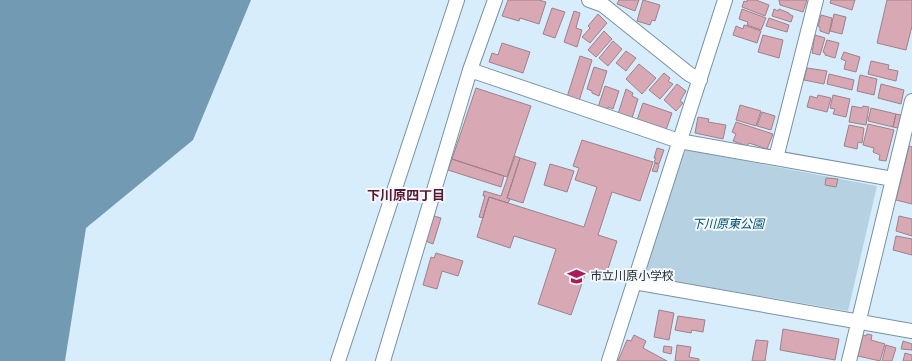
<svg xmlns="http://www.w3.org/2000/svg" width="912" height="361" font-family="Bitter,'Noto Sans JP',serif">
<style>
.green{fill:#b5d1e2}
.water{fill:#729bb3}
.building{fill:#d8a8b4;stroke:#9f8188}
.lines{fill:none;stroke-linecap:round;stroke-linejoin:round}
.street-casing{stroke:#7892a3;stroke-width:16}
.street{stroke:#fff;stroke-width:14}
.labels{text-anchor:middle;stroke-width:4;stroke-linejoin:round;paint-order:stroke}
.park-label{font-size:12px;font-style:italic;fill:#005072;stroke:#f2f8fb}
.poi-label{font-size:12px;fill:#222c33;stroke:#f2f8fb;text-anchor:start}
.neighbourhood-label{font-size:13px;font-weight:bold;fill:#59162e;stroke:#f2f8fb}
</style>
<rect width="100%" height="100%" fill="#d7edfc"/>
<!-- green -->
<path class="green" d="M687 150 877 186 848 311 643 276 680 155Z"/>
<!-- water -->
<path class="water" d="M0 0H251L193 140 86 228 65 361H0Z"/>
<!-- building -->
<path class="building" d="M508 0H539L546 2 539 24 520 18 519 21 502 16Z
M619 0H639L635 11 617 4Z
M643 0 660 5 655 21 652 20 650 25 637 21Z
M747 0H756L769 5 765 16 742 7 744 1 747 2Z
M779 0H807L803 12 780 5Z
M831 0H855L852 10 830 3Z
M887 0H912V26L906 50 877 43Z
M552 8 565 12 555 38 543 34Z
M742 9 766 18 761 30 747 25 748 22 739 19Z
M774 9 778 11 779 9 789 13V14L793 16 791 22 772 16Z
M574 11 580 13 576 28 582 30 577 47 564 42Z
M598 14 607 23 590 43 582 37 590 28 588 26Z
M834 14 846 17 842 34 830 31Z
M821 15 832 18 829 34 820 31V27L818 26Z
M769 18 789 25 787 32 766 26Z
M744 25 761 31 757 43 733 35 736 26 743 29Z
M604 31 612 39 596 57 588 50Z
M763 35 783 40 779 58 758 52Z
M815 35 825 38 820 55 812 53Z
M827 40 839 43 835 58 825 55V53L823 52Z
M613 41 622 49 608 66 599 58Z
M502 43 530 52 523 73 489 62 492 53 498 55Z
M626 51 636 58 626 71 616 63Z
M844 52 860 57 856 72 844 69 846 61 841 59Z
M580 56 592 60 579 101 567 97Z
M871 61 889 65 888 69 898 71 896 81 868 74Z
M639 64 656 78 642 94 626 79Z
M594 67 607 71 599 96 592 93V91L587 89Z
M807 68 827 71 824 84 804 80Z
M664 73 670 78 668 81 673 84 660 99 649 90Z
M829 74 854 80 852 90 827 84Z
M860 75 877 79 874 95 857 91Z
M677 84 686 91 680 101 683 103 676 111 664 100Z
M881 84 904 90 901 104 878 98Z
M605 86 619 91 613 109 608 107V111L598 107Z
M476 88 531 106 507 177 452 159Z
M626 89 633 93 632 96 638 99 632 118 618 114Z
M818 95 831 98 827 112 807 107 810 96 817 98Z
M833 95 850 99 846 117 833 114 835 109 830 108Z
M643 103 672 113 666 130 637 120Z
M740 105 761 111 756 126 736 120Z
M852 106 862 108 863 106 869 107 866 125 849 122Z
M871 108 896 114 893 127 868 121Z
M762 112 775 116 771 130 757 126Z
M896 114 901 115 898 128 893 127Z
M698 117 709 119 708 122 726 125 723 139 695 133Z
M736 122 773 134 767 149 749 143 747 146 733 141 736 134 732 132Z
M868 124 894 130 886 161 879 160 880 155 873 152 874 148 863 145Z
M849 125 864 128 862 143 858 142 857 149 844 146Z
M582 140 653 162 640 201 612 192 598 235 617 241 605 278 586 272 571 315 538 304 556 249 514 236 510 248 477 237 489 197 584 227 597 187 575 180 579 168 573 166Z
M909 146 912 147V204L896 200Z
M657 148 664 150 659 164 654 162 656 158H654Z
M515 156 520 158 507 198 510 199 508 203 489 197 483 218 479 217 485 196H483L484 191 501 196Z
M520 158 536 163 523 203 507 198Z
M452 159 504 176 501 187 448 170Z
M655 163 659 165 657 172 652 171Z
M550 164 574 171 567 192 544 185Z
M826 178 838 179 836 187 825 185Z
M431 215 441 218 433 244 423 240Z
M899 216 912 219V236L896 231Z
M896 236 912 239V255L893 250Z
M436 253 463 261 458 276 442 271 437 289 423 285 431 257 434 258Z
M659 310 674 313 669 340 654 337Z
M678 316 705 320 703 332 692 330 691 333 675 330Z
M783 329 839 339 835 360 780 350Z
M867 334 872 335 871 340 885 344 880 361 858 356 863 335 866 336Z
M634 335 646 341 643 348 667 361H618L627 340 631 341Z
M756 340 768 341 765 361H752Z
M903 341 912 344V350L901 349Z
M677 345 691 347 689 357 699 359V361H675Z
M886 345 896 348 892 361H882Z
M664 346 672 347 671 354 663 352Z
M905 353 912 355V361H903Z"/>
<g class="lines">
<defs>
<path id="street" d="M589 0 603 5 689 74 700 80
M470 70 679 141 893 179
M776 158 816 0
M634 282 912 331
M338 361 457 0
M383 361 470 70 495 0
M609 361 725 0
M849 361 912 101"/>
</defs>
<!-- street casing -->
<use href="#street" class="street-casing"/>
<!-- street -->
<use href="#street" class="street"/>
</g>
<!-- icons -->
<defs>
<symbol id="school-bare" viewBox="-9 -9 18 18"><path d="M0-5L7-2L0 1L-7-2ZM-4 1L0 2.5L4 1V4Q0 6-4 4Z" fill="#ac1d58" stroke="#f2f8fb" stroke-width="2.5" paint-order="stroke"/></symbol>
</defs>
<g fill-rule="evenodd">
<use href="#school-bare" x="564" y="264" width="25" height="25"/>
</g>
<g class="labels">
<!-- park labels -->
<g class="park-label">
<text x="728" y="228">下川原東公園</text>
</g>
<!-- poi labels -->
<g class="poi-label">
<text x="590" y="280">市立川原小学校</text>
</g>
<!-- neighbourhood labels -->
<g class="neighbourhood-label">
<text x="406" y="200">下川原四丁目</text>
</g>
</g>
</svg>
